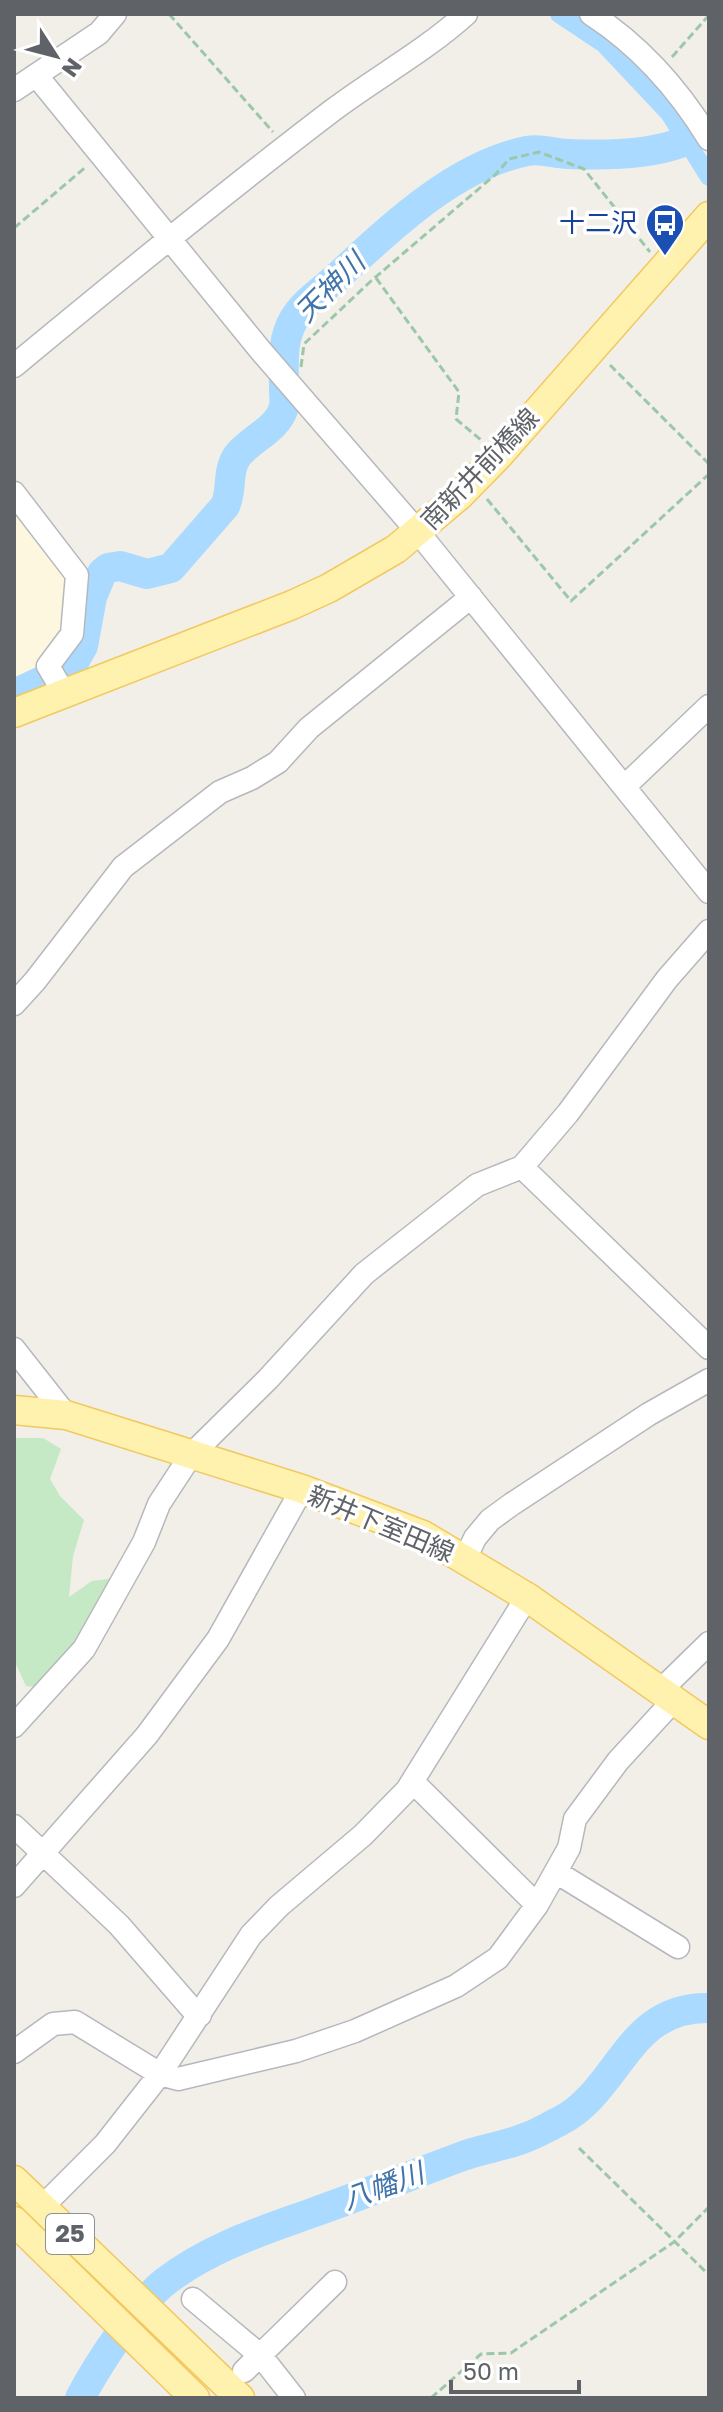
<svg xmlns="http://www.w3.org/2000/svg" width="723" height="2412" font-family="'Golos Text','Noto Sans JP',sans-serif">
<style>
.commercial{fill:#fef7e0}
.green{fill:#c5e8c5}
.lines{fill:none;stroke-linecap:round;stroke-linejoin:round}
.canal{stroke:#aadaff;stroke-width:18}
.river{stroke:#aadaff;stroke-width:30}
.minor-casing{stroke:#b5b8bc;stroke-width:25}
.major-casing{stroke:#f2c960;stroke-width:31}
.path{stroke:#9cc7a9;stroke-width:3;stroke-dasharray:8 4;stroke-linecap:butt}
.minor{stroke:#fff;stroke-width:22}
.major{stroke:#fff2af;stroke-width:28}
.labels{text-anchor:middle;stroke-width:7;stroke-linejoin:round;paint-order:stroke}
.shield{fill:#fff;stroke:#8f9295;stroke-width:2}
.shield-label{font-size:24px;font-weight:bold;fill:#5f6368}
.transit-label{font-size:26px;fill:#164399;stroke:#fff;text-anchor:end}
.street-label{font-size:26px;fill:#5f6368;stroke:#fff}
.water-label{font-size:28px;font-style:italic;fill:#4174aa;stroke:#fff}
</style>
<rect width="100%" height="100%" fill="#f1efe8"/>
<!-- commercial -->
<path class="commercial" d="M14 501 71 572V618L47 672 14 687Z"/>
<!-- green -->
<path class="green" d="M14 1438H43L61 1449 50 1479 60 1496 84 1520 73 1556 69 1597 92 1581 115 1578 117 1593 41 1688 26 1686 14 1660Z"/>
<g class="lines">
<!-- canal -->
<path class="canal" d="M559 14 604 44 669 113 709 177"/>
<!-- river -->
<path class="river" d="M14 694 65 670 75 660 83 646 92 597 102 573 108 568 120 566 147 574 171 568 225 506C233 490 226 471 238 455 252 438 277 430 284 407 285 402 284 395 284 389 284 364 281 341 294 319 304 302 323 290 337 277 389 229 455 165 527 151 542 148 554 154 568 154 614 156 670 155 709 129
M80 2398C97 2366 138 2302 166 2281 209 2248 259 2232 309 2214 361 2196 411 2175 463 2156 484 2148 507 2146 527 2137 539 2133 549 2126 560 2121 620 2090 627 2006 709 2008"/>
<defs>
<path id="minor" d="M591 14C639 45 679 90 709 139
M36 75 261 351 418 532 709 892
M14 90 99 33 115 14
M14 366C119 279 224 193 333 110 377 77 425 51 466 14
M14 493 77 575 72 634 48 666 64 693
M624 787 709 706
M14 1004 35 981 123 867 220 792 252 778 278 762 309 728 471 597
M522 1167 709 1348
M14 1349 66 1415
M465 1559 475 1538 490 1520 512 1504 649 1414 709 1380
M660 1691 709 1643
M14 1726 84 1649 144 1542 159 1504 191 1455 268 1379 364 1274 477 1185 522 1167 568 1113 667 979 709 931
M413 1782 537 1905
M14 1826 119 1925 192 2009 200 2015
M556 1872 678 1947
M14 1886 147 1735 218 1639 302 1489
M14 2052 53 2024 75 2022 160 2074 178 2079 296 2051 355 2031 456 1986 498 1958 537 1905 569 1848 575 1819 618 1761 674 1700
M42 2207 105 2144 160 2074 251 1935 279 1906 363 1835 407 1790 527 1597
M193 2299 261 2356 294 2398
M244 2371 335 2282"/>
<path id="major" d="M14 713 292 605 329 588 396 549 460 495 499 455 709 216
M14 1410 66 1415 302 1489 423 1535 527 1597 709 1725
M14 2180 240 2398
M14 2221 195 2398"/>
</defs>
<!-- minor casing -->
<use href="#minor" class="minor-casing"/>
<!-- major casing -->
<use href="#major" class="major-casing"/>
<!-- path -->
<path class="path" d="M169 14 273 132
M672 57 709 15
M14 228 87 166
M376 278 459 392 456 419 481 440
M610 365 709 464
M301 367 304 344 371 281 496 174 509 159 539 152 584 169 650 252
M487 499 571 601 709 474
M579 2148 709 2275
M431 2398 481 2354 511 2353 674 2242 709 2207"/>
<!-- minor -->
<use href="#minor" class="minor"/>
<!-- major -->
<use href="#major" class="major"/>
</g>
<!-- icons -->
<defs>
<symbol id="bus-pin" viewBox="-11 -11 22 30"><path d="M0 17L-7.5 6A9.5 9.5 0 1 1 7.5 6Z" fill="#1a4fb4" stroke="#fff"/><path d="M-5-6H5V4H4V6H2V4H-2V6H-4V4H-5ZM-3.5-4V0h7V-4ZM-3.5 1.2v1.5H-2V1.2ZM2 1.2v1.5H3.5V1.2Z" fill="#fff"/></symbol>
</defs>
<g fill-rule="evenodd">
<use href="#bus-pin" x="643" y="201" width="44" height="60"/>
</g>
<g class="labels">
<!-- shield labels -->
<rect class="shield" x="46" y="2214" width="48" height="40" rx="6"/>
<g class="shield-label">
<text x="70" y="2242">25</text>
</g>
<!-- transit labels -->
<g class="transit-label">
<text x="637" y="232">十二沢</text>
</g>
<!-- street labels -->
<g class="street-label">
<text transform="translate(480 469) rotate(-46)" y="9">南新井前橋線</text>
<text transform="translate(381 1524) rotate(23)" y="9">新井下室田線</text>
</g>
<!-- water labels -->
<g class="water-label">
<text transform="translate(330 287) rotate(-45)" y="10">天神川</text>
<text transform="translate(383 2186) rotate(-20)" y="10">八幡川</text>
</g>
</g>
<!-- border -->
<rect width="723" height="2412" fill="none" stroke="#5f6368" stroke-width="32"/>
<!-- north arrow -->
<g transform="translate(56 56) rotate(126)" stroke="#ffffff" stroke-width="6" paint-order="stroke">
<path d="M0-6L14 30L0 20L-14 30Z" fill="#5f6368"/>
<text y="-12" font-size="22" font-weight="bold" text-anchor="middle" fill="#5f6368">N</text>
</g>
<!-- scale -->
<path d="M451 2380v12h128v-12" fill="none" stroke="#5f6368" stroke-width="4"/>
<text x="463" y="2380" font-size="24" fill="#5f6368" stroke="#ffffff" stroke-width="6" paint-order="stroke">50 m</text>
</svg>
